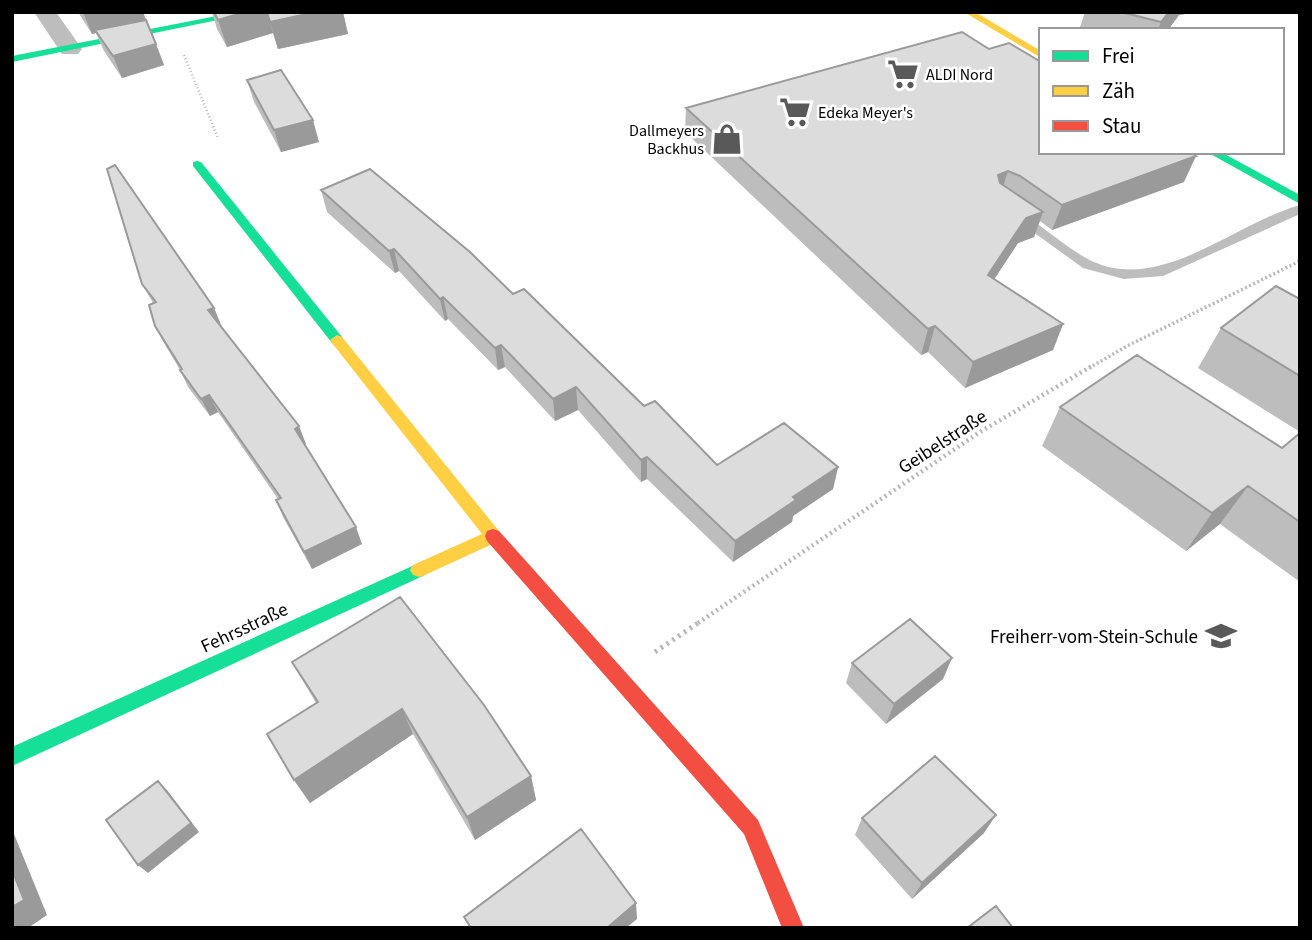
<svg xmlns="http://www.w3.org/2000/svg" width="1312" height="940" font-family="'Source Sans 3',sans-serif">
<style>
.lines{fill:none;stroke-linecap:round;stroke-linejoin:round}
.path-far3{stroke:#b8b8b8;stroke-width:2.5;stroke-dasharray:1 2.5;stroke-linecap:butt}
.path-far2{stroke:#b8b8b8;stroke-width:3.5;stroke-dasharray:2 2.5;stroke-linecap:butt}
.path-far1{stroke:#b8b8b8;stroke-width:4.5;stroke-dasharray:2 3.5;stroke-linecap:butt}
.path{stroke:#b8b8b8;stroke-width:5;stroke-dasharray:2.5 4.5;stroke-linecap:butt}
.lane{fill:#bdbdbd;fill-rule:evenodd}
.street{fill:#bdbdbd;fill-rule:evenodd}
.fast{fill:#16e098;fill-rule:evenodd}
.slow{fill:#ffcf43;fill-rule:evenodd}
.jam{fill:#f24e42;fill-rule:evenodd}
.wall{fill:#bdbdbd}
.shaded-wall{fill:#9a9a9a}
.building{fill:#dcdcdc;stroke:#9a9a9a;stroke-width:2}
.labels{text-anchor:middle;stroke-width:5;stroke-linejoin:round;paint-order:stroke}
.far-poi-label{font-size:16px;fill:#000;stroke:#fff;text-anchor:start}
.street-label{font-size:19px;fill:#000;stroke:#fff}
.poi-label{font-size:19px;fill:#000;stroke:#fff;text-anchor:end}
</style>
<rect width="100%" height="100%" fill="#fff"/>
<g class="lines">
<!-- path-far3 -->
<path class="path-far3" d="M184 55 218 138"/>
<!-- path-far2 -->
<path class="path-far2" d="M1089 368 1127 346 1300 261"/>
<!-- path-far1 -->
<path class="path-far1" d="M698 623 980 432 1092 366"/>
<!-- path -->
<path class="path" d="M655 652 701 621"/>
<!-- lane -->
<path class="lane" d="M1300 205V214L1163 276 1124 279 1083 268 1011 216 1013 213H1023C1043 227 1073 253 1094 262 1163 292 1235 223 1300 205Z"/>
<!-- street -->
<path class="street" d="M34 12H56L82 49 78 54H62Z"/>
<!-- fast -->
<path class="fast" d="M237 12H257L12 62V56Z
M1207 152H1221L1300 195V204Z
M197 161 201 162 342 337 344 340 342 343H332L193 166V162Z
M419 563 425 565 428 570 425 575 12 766V747Z"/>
<!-- slow -->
<path class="slow" d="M964 12H975L1041 51V58Z
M337 335 342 337 499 531 501 536 499 541 425 575 419 577 413 575 410 570 413 565 482 534 332 343 330 340Z"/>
<!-- jam -->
<path class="jam" d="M493 529 499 531 758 820 804 928H782L744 834 487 541 485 536 487 531Z"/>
</g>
<!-- wall -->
<path class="wall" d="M78 12H143L164 65 122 78 104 51 96 33 92 34Z
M212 12H343L348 34 278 49 273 33 227 47 217 29Z
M1085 12H1198L1179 15 1168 30H1079Z
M247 80 319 142 281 152 254 102Z
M686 108 1184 182 1052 230 1040 221 1034 237 1018 243 994 279 1063 324 1053 350 965 388 928 352 921 355 685 132Z
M321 190 513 294 644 406 717 465 838 467 833 489 793 516 792 522 733 562 647 479 641 482 578 410 555 421 505 367 498 370 448 319 445 321 399 271 395 273 327 212Z
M142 284 214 308 221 325 306 444H304L362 544 312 569 283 517 276 500 278 499 218 412 210 416 188 387 180 370 164 343 155 326 153 303Z
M1300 299V432L1198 368 1221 328Z
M1060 407 1282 448 1300 433V582L1220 524 1186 551 1042 446Z
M400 597 531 776 536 800 475 840 413 734 310 803 294 780 316 703 292 662Z
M852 663 943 679 886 724 846 683Z
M862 818 984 833 912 899 855 835Z"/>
<!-- shaded-wall -->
<path class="shaded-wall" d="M83 12H143L147 23 95 30 96 33 92 34Z
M245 12H267L273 33 227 47 218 20Z
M316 12H343L348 34 278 49 270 22Z
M1169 12H1198L1179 15 1168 30H1158L1161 22Z
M156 44 164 65 122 78 113 56Z
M313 120 319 142 281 152 274 130Z
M1196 156 1184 182 1052 230 1062 205Z
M1008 171 1000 197 998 175Z
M1043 212 1034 237 1018 243 980 301 988 275 1026 218Z
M394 249 399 271 395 273 389 251Z
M443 297 448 319 445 321 440 299Z
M214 308 221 325 216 327 208 310Z
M1063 324 1053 350 965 388 973 362Z
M935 326 928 352 921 355 928 329Z
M501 345 505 367 498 370 495 348Z
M576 387 578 410 555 421 553 399Z
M209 395 218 412 210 416 201 399Z
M299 426 306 444 302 446 295 429Z
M647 457V479L641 482V460Z
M838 467 833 489 793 516 792 522 733 562 735 541 793 497Z
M1248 486 1220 524 1186 551 1212 513Z
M356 527 362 544 312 569 304 552Z
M952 658 943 679 886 724 894 704Z
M402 709 413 734 310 803 294 780Z
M531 776 536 800 475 840 467 817Z
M158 781 167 790 199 832 148 873 138 865Z
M996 815 984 833 912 899 922 883Z
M12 832 14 834 47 915 28 928H12Z
M636 903 637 919 626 928H607Z"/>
<!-- building -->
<path class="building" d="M214 12H245L218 20Z
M267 12H316L270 22Z
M1121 12H1169L1161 22Z
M146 20 156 44 113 56 95 30Z
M962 32 989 49 1009 43 1041 62V152H1189L1196 156 1062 205 1020 176 1008 171 998 175 1000 183 1043 212 1026 218 988 275 1063 324 973 362 935 326 928 329 686 108Z
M281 70 313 120 274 130 247 80Z
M115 165 214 308 208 310 299 426 295 429 356 527 304 552 276 500 281 498 209 395 201 399 180 370 182 369 155 326 149 305 156 302 142 284 107 169Z
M370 169 470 252 513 294 524 289 644 406 655 401 717 465 784 423 838 467 793 497 796 500 735 541 647 457 641 460 576 387 553 399 501 345 495 348 443 297 440 299 394 249 389 251 321 190Z
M1276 286 1300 299V376L1221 328Z
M1137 355 1282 448 1300 433V522L1248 486 1212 513 1060 407Z
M400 597 484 705 531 776 467 817 402 709 294 780 267 734 318 702 292 662Z
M910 619 952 658 894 704 852 663Z
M935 756 996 815 922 883 862 818Z
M158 781 191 823 138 865 106 820Z
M581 829 636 903 607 928H471L464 917Z
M12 870 24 900 12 907Z
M996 906 1013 928H967Z"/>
<!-- icons -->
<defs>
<symbol id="supermarket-bare" viewBox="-9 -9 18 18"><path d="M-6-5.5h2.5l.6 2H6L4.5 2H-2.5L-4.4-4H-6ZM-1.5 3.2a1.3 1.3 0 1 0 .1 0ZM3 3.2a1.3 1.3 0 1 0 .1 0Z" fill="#595959" stroke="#fff" stroke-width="2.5" paint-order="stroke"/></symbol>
<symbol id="shop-bare" viewBox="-9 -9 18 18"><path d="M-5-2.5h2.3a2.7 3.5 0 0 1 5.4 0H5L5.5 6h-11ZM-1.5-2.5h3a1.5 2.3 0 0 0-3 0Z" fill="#595959" stroke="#fff" stroke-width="2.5" paint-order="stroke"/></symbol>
<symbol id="school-bare" viewBox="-9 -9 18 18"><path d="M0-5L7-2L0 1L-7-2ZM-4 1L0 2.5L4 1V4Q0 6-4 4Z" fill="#595959" stroke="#fff" stroke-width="2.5" paint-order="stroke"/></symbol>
</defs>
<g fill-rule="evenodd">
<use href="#supermarket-bare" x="881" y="52" width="44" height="44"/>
<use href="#supermarket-bare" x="773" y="90" width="44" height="44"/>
<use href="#shop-bare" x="705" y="117" width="44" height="44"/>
<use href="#school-bare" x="1199" y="614" width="44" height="44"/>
</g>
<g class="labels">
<!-- far-poi labels -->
<g class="far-poi-label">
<text x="926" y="80">ALDI Nord</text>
<text x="818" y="118">Edeka Meyer's</text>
<text x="704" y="136" text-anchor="end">Dallmeyers<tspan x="704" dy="18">Backhus</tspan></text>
</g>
<!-- street labels -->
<g class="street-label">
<text transform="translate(942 441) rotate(-33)" y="7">Geibelstraße</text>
<text transform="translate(244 627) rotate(-25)" y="7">Fehrsstraße</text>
</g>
<!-- poi labels -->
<g class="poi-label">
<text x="1198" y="643">Freiherr-vom-Stein-Schule</text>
</g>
</g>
<!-- border -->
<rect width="1312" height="940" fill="none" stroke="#000000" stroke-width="28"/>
<!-- legend -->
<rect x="1039" y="28" width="245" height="126" fill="#ffffff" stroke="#999999" stroke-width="2"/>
<rect x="1053" y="51" width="35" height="10" fill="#16e098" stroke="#999999" stroke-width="2"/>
<text x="1102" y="63" font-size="21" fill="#000000">Frei</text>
<rect x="1053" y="86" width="35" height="10" fill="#ffcf43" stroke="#999999" stroke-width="2"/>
<text x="1102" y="98" font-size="21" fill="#000000">Zäh</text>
<rect x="1053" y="121" width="35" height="10" fill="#f24e42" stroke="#999999" stroke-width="2"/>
<text x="1102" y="133" font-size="21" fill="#000000">Stau</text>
</svg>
